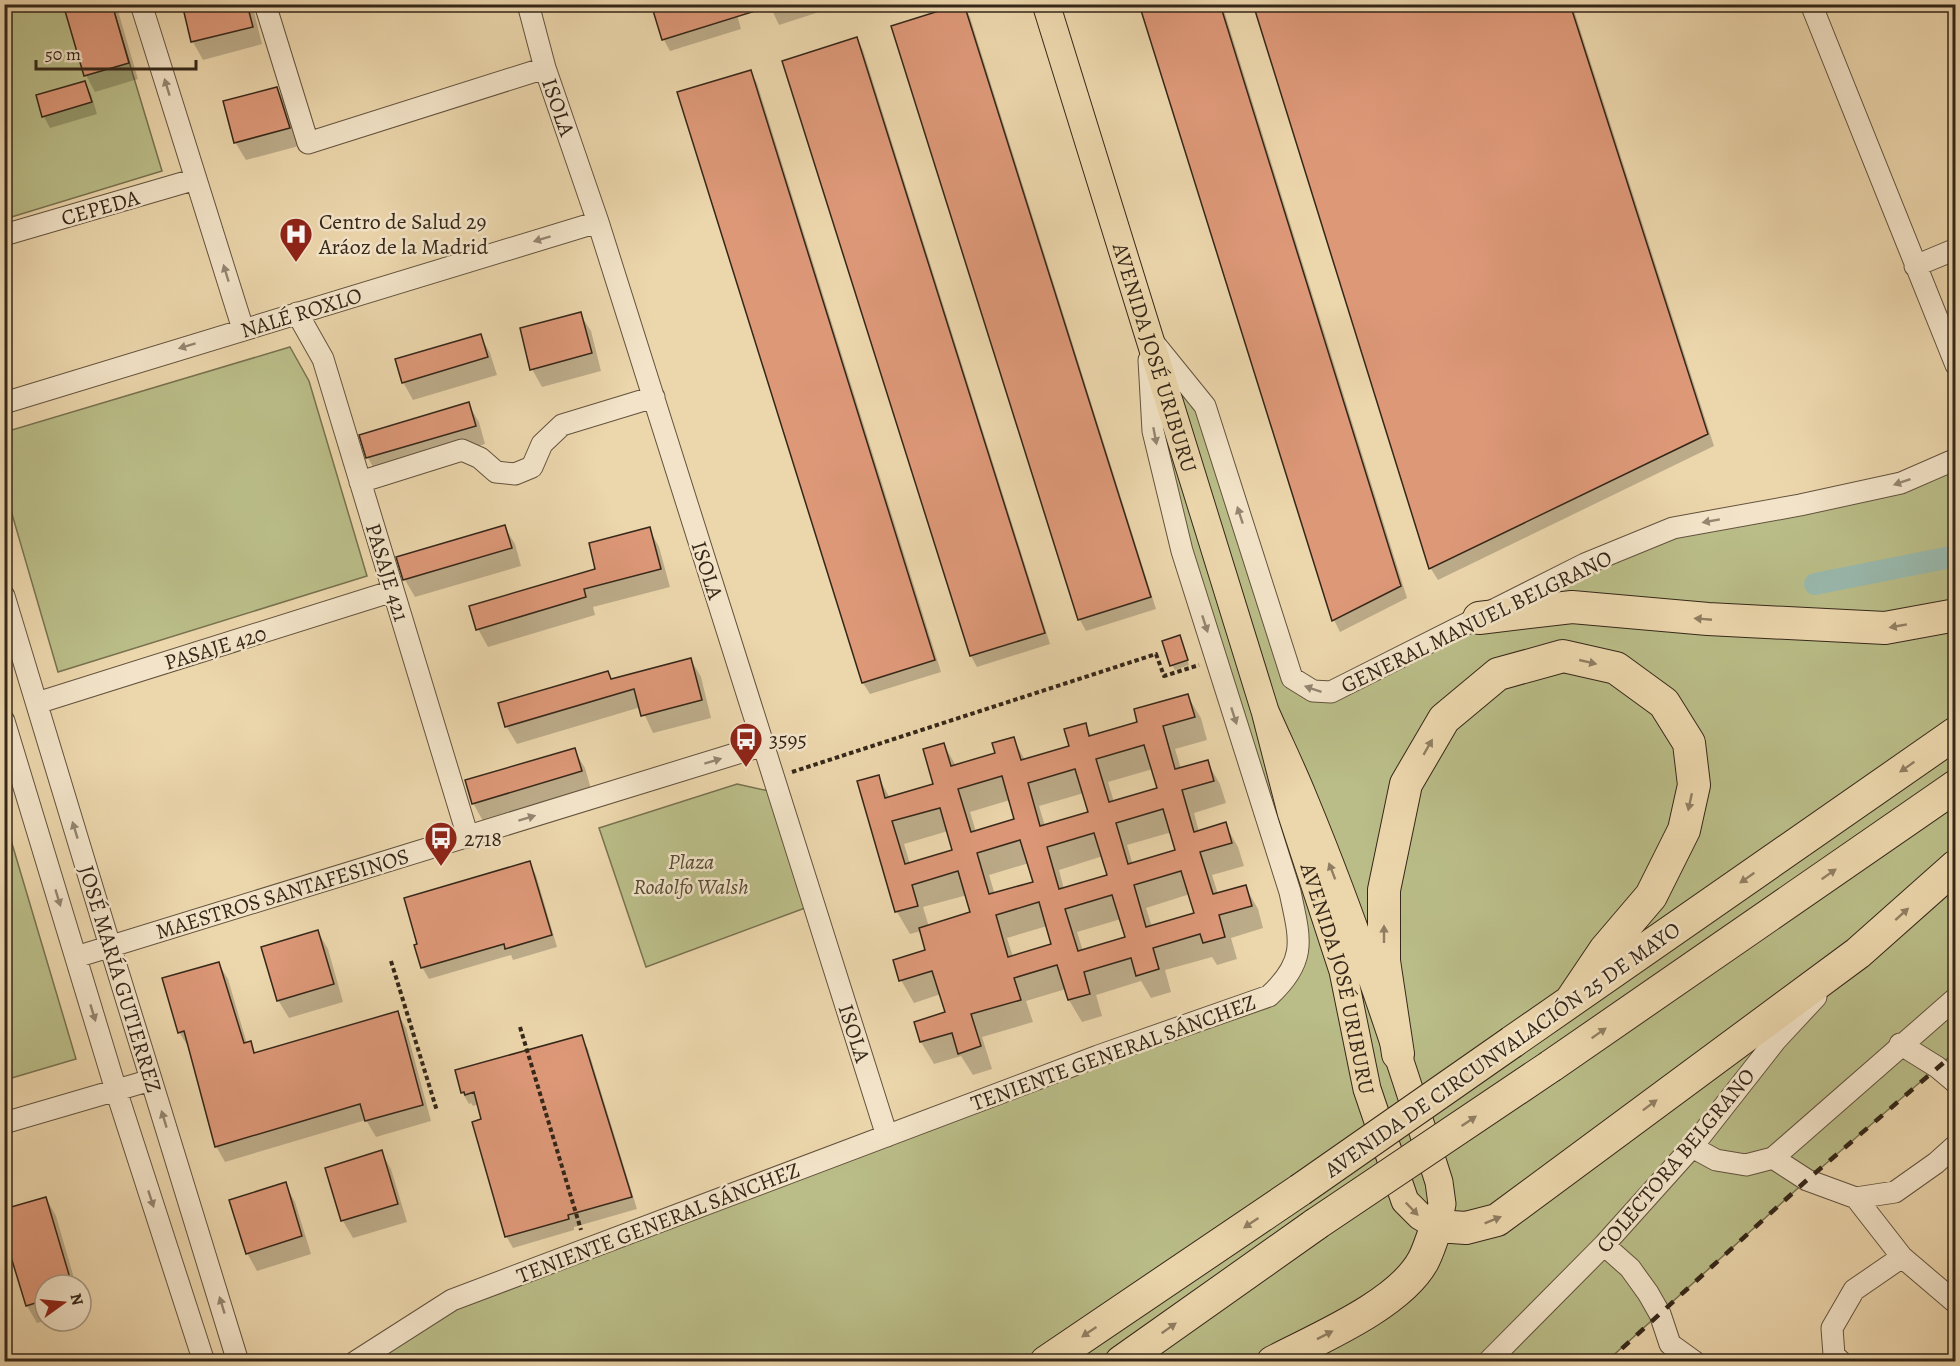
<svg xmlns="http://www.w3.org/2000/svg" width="1960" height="1366" font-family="Alegreya,serif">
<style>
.green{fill:#babd88;stroke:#787250;stroke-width:1.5}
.shadow{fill:#0003;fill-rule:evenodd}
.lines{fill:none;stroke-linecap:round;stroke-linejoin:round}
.canal{stroke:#99b9ad;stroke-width:22}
.building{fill:#dd9878;stroke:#352719;stroke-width:1.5;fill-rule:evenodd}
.minor-casing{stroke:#63533e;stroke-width:23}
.major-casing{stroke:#352719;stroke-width:29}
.highway-casing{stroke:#352719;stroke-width:34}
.path{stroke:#352719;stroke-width:4;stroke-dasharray:4.5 3;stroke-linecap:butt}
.minor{stroke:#f3e4c9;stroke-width:21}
.major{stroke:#ecd6ac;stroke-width:27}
.highway{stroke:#ecd6ac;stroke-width:32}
.rail{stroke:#352719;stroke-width:4.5;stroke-dasharray:10 10;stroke-linecap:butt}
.highway-bridge-casing{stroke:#352719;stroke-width:34;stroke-linecap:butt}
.highway-bridge{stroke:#ecd6ac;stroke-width:32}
.oneway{fill:#948671}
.oneway2{fill:#907e62}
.labels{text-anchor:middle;stroke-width:5;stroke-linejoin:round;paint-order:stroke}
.street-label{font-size:22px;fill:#352719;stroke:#f3e4c9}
.poi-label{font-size:22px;fill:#352719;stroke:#f3e4c9;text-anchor:start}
.park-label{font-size:22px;font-style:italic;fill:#564c35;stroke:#f3e4c9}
</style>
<rect width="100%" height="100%" fill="#ecd6ac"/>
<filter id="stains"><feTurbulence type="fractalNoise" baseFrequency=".00333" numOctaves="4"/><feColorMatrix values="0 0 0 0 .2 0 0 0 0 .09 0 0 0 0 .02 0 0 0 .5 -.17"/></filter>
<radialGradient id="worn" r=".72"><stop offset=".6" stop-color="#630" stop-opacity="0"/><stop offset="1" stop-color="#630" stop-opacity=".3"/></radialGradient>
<!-- green -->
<path class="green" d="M5 5H112L162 171 5 219Z
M1148 336 1205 406 1292 678 1313 691 1673 528 1955 459V1052L1807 1180 1607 1361 355 1362 452 1300 1269 996 1298 956 1182 551Z
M290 347 309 381 367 576 58 672 5 490V432Z
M737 784 769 791 805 908 646 967 599 828Z
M5 820 76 1059 5 1080H4Z"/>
<!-- shadow -->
<path class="shadow" d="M65 4H116L138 79 95 92 86 75Z
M183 4H252L262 44 203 60 193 42Z
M653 4H734L741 29 670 51 664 40Z
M769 4H844L779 25Z
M1141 4H1222L1407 598 1340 632 1334 620Z
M1255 4H1572L1714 446 1438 580 1431 569Z
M963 5 970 17 1156 609 1086 631 1080 620 893 27Z
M857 38 863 50 1050 644 977 667 971 656Z
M750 71 757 83 941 672 870 694 863 683 679 93Z
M85 83 91 94 97 114 50 128 44 117Z
M277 89 287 106 299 146 246 160 235 142Z
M580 314 591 331 601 371 542 387 532 369Z
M480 335 490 353 497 375 413 400 403 382Z
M468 404 479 422 485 444 378 476 368 458 361 436Z
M504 526 515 544 521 566 415 597 405 580 398 558Z
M649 529 659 547 670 587 593 607 595 615 488 647 478 629 597 570Z
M1182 642 1189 665 1175 670 1172 665Z
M691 660 701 677 711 718 653 733 641 707 517 744 506 726 608 673 612 680Z
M1187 695 1201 718 1207 740 1175 749 1181 769 1207 762 1220 784 1226 803 1194 813 1199 832 1225 824 1238 847 1244 866 1212 875 1218 894 1245 886 1258 909 1263 928 1231 938 1237 959 1217 965 1212 957 1165 970 1171 992 1151 998 1141 981 1096 995 1102 1016 1082 1022 1069 1000 1066 989 1026 1001 1033 1022 982 1037 992 1069 973 1075 961 1056 934 1064 921 1042 916 1023 947 1013 941 994 914 1003 901 980 927 951 921 931 910 934 897 912 859 782 878 777 890 798 935 785 944 745 956 766 997 754 1013 739 1025 760 1071 747 1085 725 1092 737 1139 723ZM1153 769 1159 789 1114 802 1108 782ZM1084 793 1090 813 1045 826 1039 806ZM1010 800 1016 820 976 832 970 812ZM948 831 954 851 910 864 904 844ZM1172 832 1177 851 1133 865 1127 845ZM1103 856 1109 876 1064 889 1059 870ZM1029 863 1035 883 995 895 989 875ZM1190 894 1195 914 1152 927 1146 908ZM967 895 972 913 929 927 923 907ZM1121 919 1127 938 1083 951 1077 932ZM1047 926 1053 945 1013 957 1007 938Z
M574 750 585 768 591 789 483 821 473 803Z
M529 863 536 875 557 947 513 960 511 955 429 979 422 967 419 945Z
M318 932 328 949 343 1002 289 1018 278 1000Z
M218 963 228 979 247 1044 250 1043 256 1054 397 1012 406 1028 431 1121 376 1137 366 1120 225 1162 216 1146 189 1048 179 1032Z
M581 1037 588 1049 637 1209 574 1227V1230L513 1248 506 1236 479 1104 473 1106 471 1103 469 1104 462 1092Z
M381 1152 391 1169 407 1222 353 1238 343 1221 327 1169Z
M285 1184 295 1202 311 1254 257 1271 247 1253Z
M46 1198 56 1216 76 1285H45V1321L37 1323 27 1306Z"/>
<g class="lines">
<!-- canal -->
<path class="canal" d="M1815 584 1956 556"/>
</g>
<!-- building -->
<path class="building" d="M63 4H112L129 63 84 76Z
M182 4H247L253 27 191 42Z
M651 4H764L765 8 662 40Z
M961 4H964L1151 597 1078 620 891 26Z
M1139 4H1220L1401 586 1332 621Z
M1253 4H1570L1708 434 1429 569Z
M857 37 1045 633 970 656 782 61Z
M751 70 935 660 862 683 677 92Z
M85 81 92 102 42 117 36 95Z
M277 87 290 128 234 143 223 101Z
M581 312 592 353 530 370 520 328Z
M481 334 488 357 402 383 395 359Z
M469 402 476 426 366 458 359 435Z
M505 525 512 548 403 580 396 557Z
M650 527 661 569 584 589 586 597 476 630 469 606 595 569 589 543Z
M1180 635 1188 660 1170 666 1162 641Z
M691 658 702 700 641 716 634 689 505 727 498 703 608 671 611 679Z
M1188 694 1195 717 1163 726 1175 769 1208 760 1214 781 1182 790 1194 832 1226 822 1232 843 1200 852 1213 894 1246 885 1252 906 1219 915 1225 937 1203 943 1200 934 1153 948 1159 969 1136 976 1131 958 1084 972 1090 994 1068 1000 1057 965 1014 978 1021 1000 971 1014 981 1046 958 1054 952 1033 920 1042 914 1022 945 1012 932 971 899 981 893 960 925 950 919 928 970 912 958 871 912 885 918 906 895 912 857 781 879 775 885 798 933 784 923 749 944 743 951 766 995 753 992 743 1014 737 1021 760 1069 746 1064 729 1086 723 1089 736 1137 722 1134 709ZM1144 745 1157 788 1109 802 1096 759ZM1075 769 1088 812 1040 826 1028 783ZM1002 776 1014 819 971 832 958 789ZM940 808 952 850 905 864 892 821ZM1163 809 1175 850 1128 864 1116 823ZM1094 833 1107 875 1059 889 1047 847ZM1020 840 1033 882 989 894 977 853ZM1181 871 1194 913 1146 927 1134 885ZM1112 895 1125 937 1078 951 1065 909ZM1039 902 1051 944 1008 957 996 915Z
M575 748 582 771 472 804 465 780Z
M530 861 552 935 505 949 504 944 421 968 414 945 417 944 404 898Z
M318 930 334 984 277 1001 261 947Z
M219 962 244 1043 251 1041 254 1053 398 1011 423 1105 365 1121 360 1104 215 1147 184 1031 178 1033 162 978Z
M582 1035 632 1197 568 1215 569 1219 505 1237 472 1122 481 1119 474 1092 465 1095 464 1092 461 1093 455 1070Z
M382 1150 398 1204 341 1221 325 1168Z
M286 1182 302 1236 246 1254 229 1200Z
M46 1197 72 1285H45V1300L26 1306 4 1234V1209Z"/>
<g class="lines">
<defs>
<path id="minor" d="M141 4 243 329
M265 4 308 143 545 68
M528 4 545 68 598 222 887 1136
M1811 4 1956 365
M4 235 196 179
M1915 266 1956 249
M297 313 323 359 468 837
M1154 343 1205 406 1292 678 1313 691 1331 692 1585 564 1673 528 1800 505 1901 483 1956 459
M4 403 598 222
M360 482 462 450 480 458 496 472 515 474 532 467 542 444 562 425 654 397
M4 596 110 946 238 1362
M37 703 393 591
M4 721 116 1090 204 1362
M76 957 764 745
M1900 1044 1937 1067 1956 1083
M4 1123 151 1080
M1692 1147 1716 1160 1746 1165 1773 1158 1956 998
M1773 1158 1807 1180 1856 1198 1895 1192 1936 1163 1956 1145
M1856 1198 1902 1257 1956 1303
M1604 1245 1630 1268 1648 1293 1660 1314 1670 1344 1695 1362
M355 1362 452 1300 1098 1056 1269 996C1308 960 1300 939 1290 892L1182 551 1153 431 1149 360
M1488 1362 1604 1245 1692 1147 1776 1040 1816 997
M1841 1362 1834 1355 1832 1328 1854 1290 1902 1257"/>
<g id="major">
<path id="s1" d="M1046 4 1265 711 1291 812 1343 971 1367 1089 1405 1201 1420 1216 1437 1226 1442 1204 1439 1182C1398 1053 1356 924 1304 799 1292 769 1278 741 1265 711"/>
</g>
<path id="highway" d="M1479 618 1572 607 1708 619 1885 628 1956 615
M1512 1042 1956 733
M1398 1054 1384 961V890L1406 784 1444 719 1498 674 1563 656 1616 668 1664 703 1689 743 1694 785 1684 830 1651 896 1605 950 1572 999
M1551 1066 1956 786
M1046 1362 1300 1190
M1121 1362 1316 1224
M1273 1362C1317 1339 1399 1305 1423 1261 1429 1250 1432 1237 1437 1226L1466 1228 1497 1220 1858 953 1956 866"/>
</defs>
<!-- minor casing -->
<use href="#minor" class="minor-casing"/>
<!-- major casing -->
<use href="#major" class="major-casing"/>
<!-- highway casing -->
<use href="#highway" class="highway-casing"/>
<!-- path -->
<path class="path" d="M792 772 1156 654 1164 676 1199 665
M391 961 437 1111
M520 1027 581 1230"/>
<!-- minor -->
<use href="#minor" class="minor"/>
<!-- major -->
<use href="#major" class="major"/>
<!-- highway -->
<use href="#highway" class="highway"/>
<!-- rail -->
<path class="rail" d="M1607 1362 1807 1180 1956 1052"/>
<defs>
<path id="highway-bridge" d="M1300 1190 1512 1042
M1316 1224 1551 1066"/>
</defs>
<!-- highway-bridge casing -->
<use href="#highway-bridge" class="highway-bridge-casing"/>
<!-- highway-bridge -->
<use href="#highway-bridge" class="highway-bridge"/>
</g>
<!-- one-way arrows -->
<defs><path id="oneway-solid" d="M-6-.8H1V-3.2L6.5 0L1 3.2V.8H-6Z" transform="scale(1.5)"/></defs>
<g class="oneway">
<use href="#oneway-solid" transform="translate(167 87) rotate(-107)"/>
<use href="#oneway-solid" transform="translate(542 239) rotate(163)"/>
<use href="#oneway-solid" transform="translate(226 273) rotate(-107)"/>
<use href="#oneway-solid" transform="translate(187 346) rotate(163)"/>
<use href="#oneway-solid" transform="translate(1155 436) rotate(79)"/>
<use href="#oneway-solid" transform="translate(1902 482) rotate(161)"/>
<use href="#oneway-solid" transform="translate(1240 515) rotate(-108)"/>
<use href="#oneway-solid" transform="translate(1711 521) rotate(170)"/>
<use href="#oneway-solid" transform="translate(1205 624) rotate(72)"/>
<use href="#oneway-solid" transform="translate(1313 689) rotate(-161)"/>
<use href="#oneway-solid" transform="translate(1234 716) rotate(72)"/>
<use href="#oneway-solid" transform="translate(713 761) rotate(-17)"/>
<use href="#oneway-solid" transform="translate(527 818) rotate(-17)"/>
<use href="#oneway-solid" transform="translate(75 830) rotate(-107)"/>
<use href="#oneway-solid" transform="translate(58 898) rotate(73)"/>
<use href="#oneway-solid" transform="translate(93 1013) rotate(73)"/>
<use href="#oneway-solid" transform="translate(164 1119) rotate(-107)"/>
<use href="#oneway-solid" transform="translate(151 1199) rotate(72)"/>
<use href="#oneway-solid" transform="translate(222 1305) rotate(-107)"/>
</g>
<g class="oneway2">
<use href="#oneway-solid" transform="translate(1703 619) rotate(-175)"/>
<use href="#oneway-solid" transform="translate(1898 626) rotate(170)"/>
<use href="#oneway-solid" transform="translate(1588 662) rotate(13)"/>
<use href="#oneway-solid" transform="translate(1428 747) rotate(-60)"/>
<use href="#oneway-solid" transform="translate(1907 767) rotate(145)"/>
<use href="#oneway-solid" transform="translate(1690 802) rotate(102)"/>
<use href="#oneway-solid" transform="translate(1332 871) rotate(-111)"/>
<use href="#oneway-solid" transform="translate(1829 874) rotate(-35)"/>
<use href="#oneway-solid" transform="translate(1747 878) rotate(145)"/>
<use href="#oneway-solid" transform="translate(1902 914) rotate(-42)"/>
<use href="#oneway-solid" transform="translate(1384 934) rotate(-90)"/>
<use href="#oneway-solid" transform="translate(1599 1033) rotate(-35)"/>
<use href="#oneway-solid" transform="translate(1650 1105) rotate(-37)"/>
<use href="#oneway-solid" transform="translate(1469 1121) rotate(-34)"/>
<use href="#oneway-solid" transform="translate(1412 1209) rotate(46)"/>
<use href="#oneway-solid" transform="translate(1493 1220) rotate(-22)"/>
<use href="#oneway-solid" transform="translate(1251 1223) rotate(146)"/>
<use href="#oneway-solid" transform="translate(1169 1328) rotate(-35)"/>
<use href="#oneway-solid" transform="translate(1089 1332) rotate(146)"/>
<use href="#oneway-solid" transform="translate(1325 1335) rotate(-27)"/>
</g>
<!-- icons -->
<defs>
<symbol id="hospital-pin" viewBox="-11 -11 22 30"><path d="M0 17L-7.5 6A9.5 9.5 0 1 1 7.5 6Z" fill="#8f2418" stroke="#f3e4c9"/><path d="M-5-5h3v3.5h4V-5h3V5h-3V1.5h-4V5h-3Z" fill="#fff"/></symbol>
<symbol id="bus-pin" viewBox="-11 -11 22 30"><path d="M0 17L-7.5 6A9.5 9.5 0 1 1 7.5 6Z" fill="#8f2418" stroke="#f3e4c9"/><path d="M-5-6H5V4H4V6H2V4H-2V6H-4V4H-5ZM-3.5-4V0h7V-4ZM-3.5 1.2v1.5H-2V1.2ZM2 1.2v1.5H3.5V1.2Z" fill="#fff"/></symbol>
</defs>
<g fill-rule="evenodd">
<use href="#hospital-pin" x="277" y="215" width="38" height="52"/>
<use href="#bus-pin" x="727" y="720" width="38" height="52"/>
<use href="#bus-pin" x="422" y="819" width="38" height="52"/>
</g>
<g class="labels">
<!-- street labels -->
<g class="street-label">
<text transform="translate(559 107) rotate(71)" y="8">ISOLA</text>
<text transform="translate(100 207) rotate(-16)" y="8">CEPEDA</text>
<text transform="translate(301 312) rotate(-17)" y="8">NALÉ ROXLO</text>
<text dy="8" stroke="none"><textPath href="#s1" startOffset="370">AVENIDA JOSÉ URIBURU</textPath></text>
<text transform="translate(708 570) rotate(72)" y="8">ISOLA</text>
<text transform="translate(388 572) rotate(73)" y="8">PASAJE 421</text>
<text transform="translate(1476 621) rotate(-26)" y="8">GENERAL MANUEL BELGRANO</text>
<text transform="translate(215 647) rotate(-17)" y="8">PASAJE 420</text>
<text transform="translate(282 893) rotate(-17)" y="8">MAESTROS SANTAFESINOS</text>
<text transform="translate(121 979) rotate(73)" y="8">JOSÉ MARÍA GUTIERREZ</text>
<text dy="8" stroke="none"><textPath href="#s1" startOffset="1018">AVENIDA JOSÉ URIBURU</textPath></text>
<text transform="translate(855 1033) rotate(72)" y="8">ISOLA</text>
<text transform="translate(1502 1049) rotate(-35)" y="8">AVENIDA DE CIRCUNVALACIÓN 25 DE MAYO</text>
<text transform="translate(1113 1052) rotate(-20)" y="8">TENIENTE GENERAL SÁNCHEZ</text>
<text transform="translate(1675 1160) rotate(-50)" y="8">COLECTORA BELGRANO</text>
<text transform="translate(658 1222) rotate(-21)" y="8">TENIENTE GENERAL SÁNCHEZ</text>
</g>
<!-- poi labels -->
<g class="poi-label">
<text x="319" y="229">Centro de Salud 29<tspan x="319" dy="25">Aráoz de la Madrid</tspan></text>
<text x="769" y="747">3595</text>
<text x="464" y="846">2718</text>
</g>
<!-- park labels -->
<g class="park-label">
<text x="691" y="869">Plaza<tspan x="691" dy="25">Rodolfo Walsh</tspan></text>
</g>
</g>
<!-- margin -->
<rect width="1960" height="1366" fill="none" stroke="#ecd6ac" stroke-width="24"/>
<rect x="6" y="6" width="1948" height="1354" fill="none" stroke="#352719" stroke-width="3"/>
<rect x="12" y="12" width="1936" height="1342" fill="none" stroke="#352719" stroke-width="1.5"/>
<!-- north arrow -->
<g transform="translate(63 1303) rotate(75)"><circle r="28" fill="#f3e4c9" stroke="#a79883" stroke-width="1.5"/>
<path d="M0-4.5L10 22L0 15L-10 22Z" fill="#8f2418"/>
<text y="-9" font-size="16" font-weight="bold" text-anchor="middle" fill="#352719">N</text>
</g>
<!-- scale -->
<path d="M36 60v9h160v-9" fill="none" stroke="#352719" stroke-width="3"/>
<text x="45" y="60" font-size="18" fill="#352719" stroke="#f3e4c9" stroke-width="4.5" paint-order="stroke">50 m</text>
<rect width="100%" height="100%" filter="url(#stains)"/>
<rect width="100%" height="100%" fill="url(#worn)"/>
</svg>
